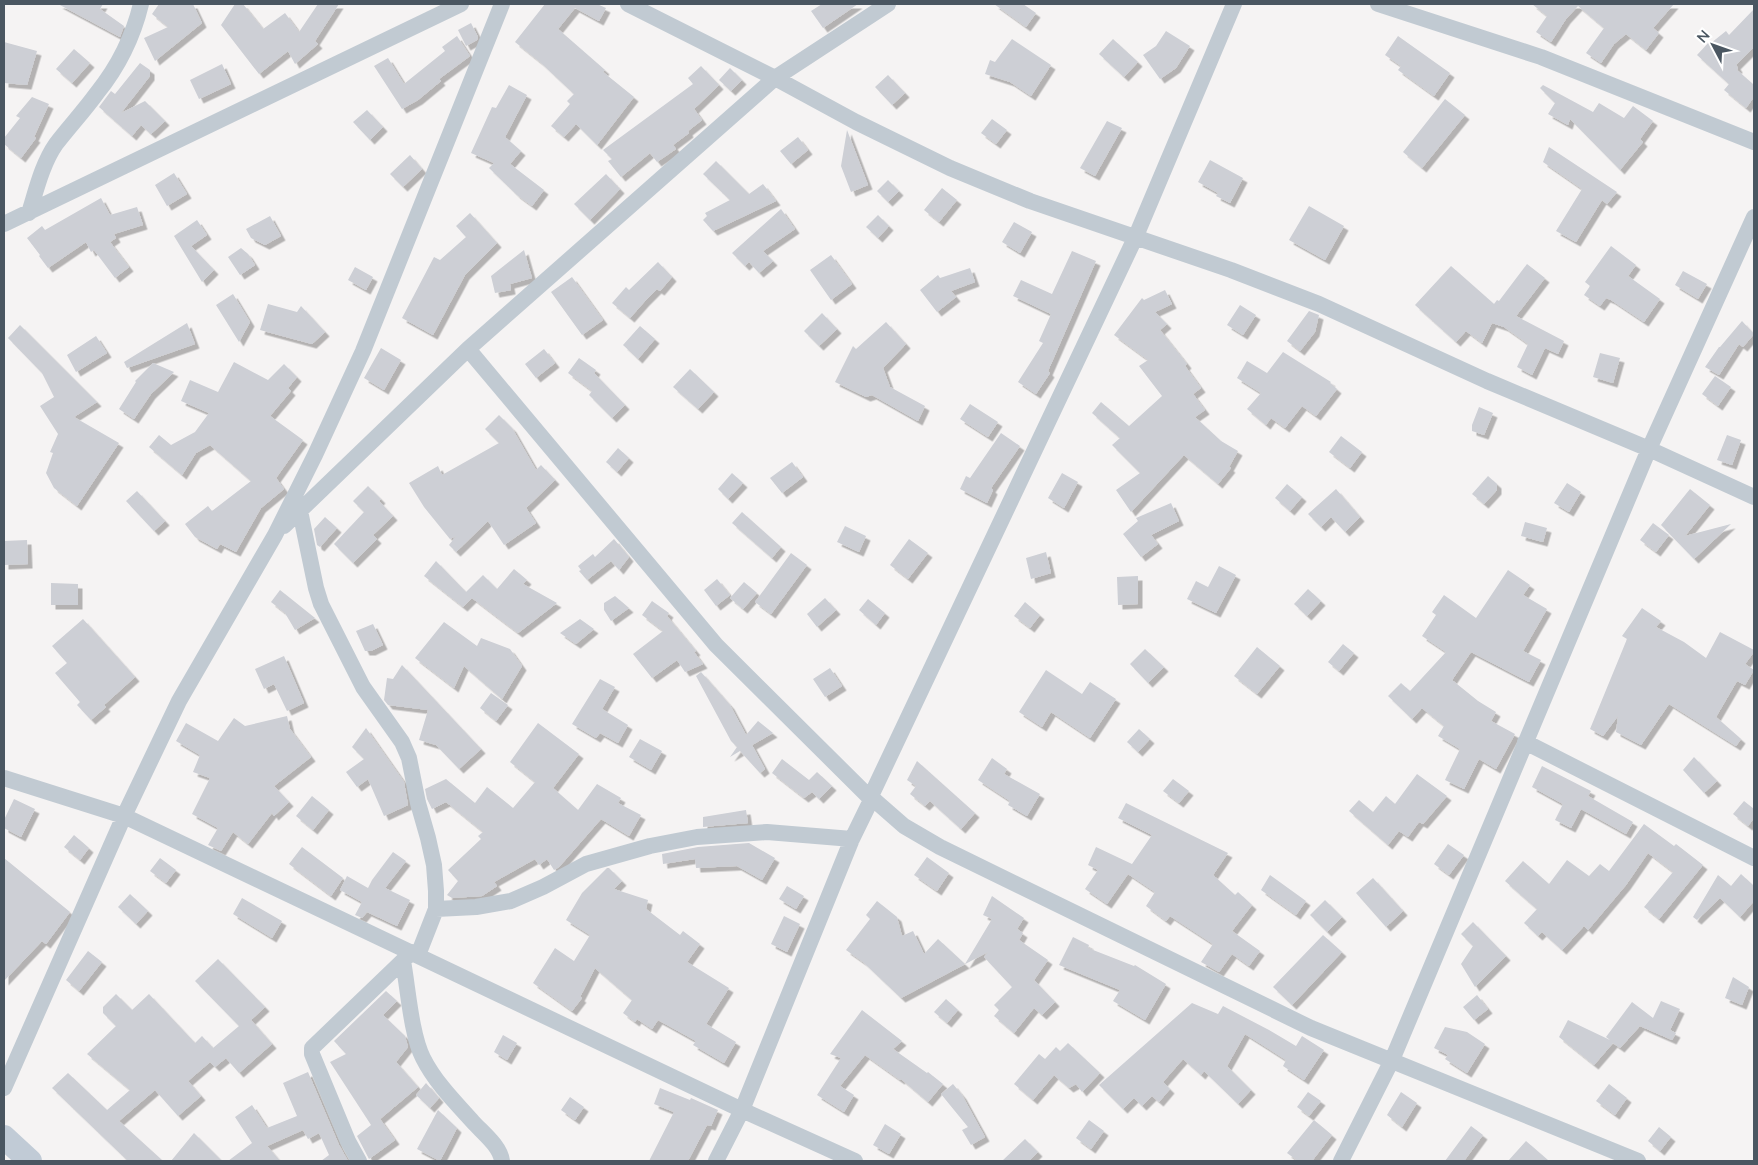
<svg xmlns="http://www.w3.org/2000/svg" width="1758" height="1165" font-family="Lato,sans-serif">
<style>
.building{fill:#cdcfd5;filter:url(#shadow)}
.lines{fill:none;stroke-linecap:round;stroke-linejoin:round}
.street{stroke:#c1cad2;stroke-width:16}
.secondary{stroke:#c1cbd6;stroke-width:24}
</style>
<defs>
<filter id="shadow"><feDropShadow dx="4.5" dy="4.5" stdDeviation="0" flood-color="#0004"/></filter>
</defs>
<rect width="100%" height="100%" fill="#f5f3f3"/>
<!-- building -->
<path class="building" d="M58 4H103L100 9 124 26 120 37Z
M159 4H193L202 23 155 61 144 38 168 27 152 14Z
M235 4H243L263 29 285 13 299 32 318 4H339L315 41 318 44 295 64 288 51 259 74 221 25Z
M545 4H597L606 8 599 21 575 8 558 29 605 70 603 72 634 97 597 145 576 124 564 137 551 126 570 104 567 101 574 94 540 62 515 42Z
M822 4H858L823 28 811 11Z
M994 4H1023L1036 13 1026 27Z
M1532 4H1674L1653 28 1659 33 1646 50 1626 34 1614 44 1601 63 1586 53 1604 28 1578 6 1566 19 1551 42 1536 32 1547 16Z
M1754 9V47L1736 65 1738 68 1737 70 1754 85V97L1746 108 1724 90 1729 84 1697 55 1710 41 1711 43 1726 31 1729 35Z
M471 23 478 37 477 40 466 46 458 30Z
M1166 31 1190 46 1176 68 1160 79 1143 55 1156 46Z
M457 36 470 56 439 79 441 81 418 100 402 109 374 66 388 58 404 84 445 51 442 47Z
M1398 36 1450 73 1434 96 1398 70 1401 66 1385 55Z
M1012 39 1051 65 1031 96 1010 82 985 74 990 60 995 62Z
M1113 39 1138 62 1124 77 1099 54Z
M4 42 37 51 27 85 4 83Z
M74 49 90 63 72 83 56 69Z
M140 63 150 70V76L121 113 145 101 165 121 151 134 141 125 132 136 99 107 111 91 115 94Z
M222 64 231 84 199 99 190 80Z
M701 66 719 85 694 109 702 120 688 131 689 133 673 145 676 149 657 162 650 153 621 177 608 161 612 159 603 150 693 84 688 78Z
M730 68 742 80 731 91 719 80Z
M888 75 905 93 892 105 875 87Z
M509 85 527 95 505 137 521 151 510 164 544 190 532 206 517 195 489 168 494 163 471 153 492 107 496 108Z
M1543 85 1593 112 1599 103 1624 118 1633 106 1653 121 1640 139 1643 142 1620 170 1570 119 1568 125 1548 114 1555 103 1540 88Z
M32 97 49 104 34 137 36 138 21 158 4 144V138L20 118 16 116Z
M1445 99 1465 115 1422 168 1403 152Z
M367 110 383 127 370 140 353 122Z
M992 119 1007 130 996 144 981 133Z
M1107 121 1122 128 1095 176 1080 168Z
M847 130 868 185 851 192 841 166Z
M798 137 808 150 791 164 780 151Z
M1549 147 1617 192 1607 204 1602 200 1576 242 1556 231 1582 189 1543 162Z
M410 155 422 169 403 187 390 174Z
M1210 160 1243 178 1230 203 1216 196 1218 193 1198 182Z
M716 161 749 194 763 184 776 201 713 231 703 220 707 216 705 213 730 200 703 174Z
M174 173 187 194 167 206 155 185Z
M606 174 620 189 590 220 574 204Z
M888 180 899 191 888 202 877 191Z
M942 188 957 200 939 222 924 210Z
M101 198 110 215 137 207 143 225 114 234 116 238 110 242 129 267 115 278 94 250 91 252 86 242 48 268 39 256 40 255 27 238 42 226 45 230Z
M1309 206 1344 226 1325 260 1289 240Z
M781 209 795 229 763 251 773 261 759 273 749 262 745 266 732 253Z
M470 213 497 243 465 275 433 335 402 318 434 257 440 260 466 237 456 226Z
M878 215 889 226 878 238 866 227Z
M270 216 281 236 265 245 251 238 246 229Z
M197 220 207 235 191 246 214 270 202 282 174 236Z
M1014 222 1032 232 1020 253 1002 242Z
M1611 246 1636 265 1628 276 1660 299 1644 322 1611 300 1606 298 1600 306 1584 295 1590 286 1585 282Z
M241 248 248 254 255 265 240 275 228 257Z
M524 250 532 278 510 284 511 290 495 293 491 276Z
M1072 251 1096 261 1048 371 1050 373 1036 394 1018 382 1043 343 1039 341 1051 314 1013 296 1021 280 1052 294Z
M831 255 852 284 831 300 810 270Z
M658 262 672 277 660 291 657 289 645 301 630 318 612 303 626 287 629 290Z
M1527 264 1545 278 1516 316 1564 341 1558 354 1545 348 1532 375 1517 367 1528 344 1504 327 1492 323 1482 343 1466 331 1456 342 1415 305 1451 266 1494 304 1497 300 1499 301Z
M355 267 373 277 366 290 348 280Z
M970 268 975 282 951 291 956 297 937 312 920 290 938 275 940 278Z
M1683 271 1707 284 1698 299 1675 285Z
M572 277 603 320 582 335 551 292Z
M1165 290 1172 304 1155 312 1167 324 1160 330 1187 364 1185 366 1201 388 1193 394 1205 410 1195 417 1221 441 1238 451 1229 467 1231 468 1218 484 1184 455 1131 512 1116 490 1140 473 1112 445 1120 438 1092 413 1101 402 1129 426 1162 396 1139 366 1148 360 1114 335 1142 298 1144 300Z
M233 294 250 322 239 342 216 305Z
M268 304 297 312 301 306 325 332 312 344 260 330Z
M1240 305 1256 315 1243 335 1227 325Z
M1309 311 1319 315 1315 332 1300 351 1287 341Z
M822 313 837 329 819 346 804 331Z
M1742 321 1754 334 1743 347 1739 344 1719 375 1705 367 1719 347H1720Z
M886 322 906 344 883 368 890 387 925 406 918 421 872 395 866 397 835 382 853 346 856 349Z
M187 323 195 344 127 368 124 362Z
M20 325 97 402 74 417 119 443 77 506 54 488 46 473 53 453 50 452 58 434 40 406 54 397 42 373 8 338Z
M640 326 655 339 638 359 623 345Z
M96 336 107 353 76 372 67 355Z
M381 348 401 360 384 390 364 378Z
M544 349 555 363 536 378 525 364Z
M1283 352 1331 382 1330 383 1337 389 1316 416 1302 406 1285 428 1271 418 1266 425 1247 409 1261 393 1237 378 1247 361 1267 373Z
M1600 353 1620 358 1613 383 1593 377Z
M579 358 596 370 594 373 625 405 612 418 589 395 592 391 568 373Z
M234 362 268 380 284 364 297 377 288 388 291 391 270 416 303 440 276 478 284 489 261 508 236 552 220 544 217 549 195 537 185 524 208 506 212 511 251 481 210 445 196 453 182 475 149 447 159 435 171 445 195 432 209 413 181 401 190 380 218 392Z
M153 363 174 372 151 394 134 419 119 409 136 382 135 381Z
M690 369 714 392 698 409 673 387Z
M1715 376 1731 387 1718 406 1702 394Z
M970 404 998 422 988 437 960 419Z
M1479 407 1493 413 1484 435 1472 431V425Z
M499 415 512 428 536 470 541 465 555 480 526 508 536 523 504 545 488 521 456 552 449 545 456 536 450 539 424 507 409 483 438 466 442 475 499 443 485 429Z
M1001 433 1020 446 991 488 993 490 987 503 960 489 966 476 970 478Z
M1727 435 1741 440 1732 465 1717 460Z
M1341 436 1362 452 1350 468 1329 452Z
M618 448 629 458 617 472 606 462Z
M792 462 803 477 782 493 770 478Z
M732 473 743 483 728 499 718 489Z
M1062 473 1078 482 1064 508 1048 498Z
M1488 476 1497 484V490L1484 504 1472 494Z
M1567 483 1581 492 1569 512 1554 503Z
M1287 484 1302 497 1290 511 1275 498Z
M368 486 381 499 379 501 393 516 373 535 377 539 353 563 334 544 364 512 353 501Z
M1336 489 1360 517 1345 532 1331 517 1321 527 1308 514Z
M1690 489 1710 505 1685 536 1731 524 1694 559 1661 525Z
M137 491 165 521 154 531 126 501Z
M1171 503 1179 521 1151 535 1158 544 1141 557 1123 534 1138 521 1136 518Z
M742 512 781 547 772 558 732 523Z
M325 517 337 528 320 547 317 545 314 529Z
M1525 522 1547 528 1543 542 1521 536Z
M1653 523 1669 535 1656 552 1640 540Z
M845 526 866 536 859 552 837 542Z
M614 539 629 557 619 570 611 561 587 580 579 571 581 570 578 566 593 554 595 557Z
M909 539 928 553 908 579 890 565Z
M27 540 28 564 4 565V541Z
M1046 552 1051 573 1031 579 1026 558Z
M791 553 807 565 771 614 755 602Z
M436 561 466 592 483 575 497 589 514 569 527 580 523 584 557 603 518 633 472 598 463 607 424 576Z
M1219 566 1236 575 1216 613 1187 599 1196 581 1208 587Z
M1508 570 1530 585 1523 595 1547 609 1523 651 1541 660 1529 682 1471 652 1452 680 1478 701 1496 712 1491 721 1515 734 1496 769 1479 759 1464 789 1445 780 1460 749 1438 736 1444 726 1422 708 1412 719 1388 696 1401 683 1410 691 1446 652 1422 636 1436 615 1432 612 1444 595 1476 618Z
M1138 576V604L1118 605 1117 577Z
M717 579 730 595 716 606 704 590Z
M744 582 757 593 743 609 730 598Z
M51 583 78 584V605H51Z
M1308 589 1321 601 1307 616 1294 604Z
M280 590 315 618 295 630 285 613 271 602Z
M615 596 629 608 611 621 604 610V603Z
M825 598 836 610 817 627 807 614Z
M868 599 885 613 876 625 859 610Z
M652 601 669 613 667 616 696 651 694 652 703 664 685 672 677 660 652 678 633 654 663 631 642 615Z
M1025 602 1040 615 1030 628 1014 616Z
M1642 608 1661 621 1656 627 1684 642 1706 658 1720 632 1754 650V652L1745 664 1754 670 1745 685 1737 681 1716 717 1741 739 1736 746 1669 704 1641 745 1616 732 1618 716 1603 736 1590 729 1627 639 1622 636Z
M83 619 135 677 104 705 106 707 91 720 77 705 80 702 55 673 67 663 52 646Z
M580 619 594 629 576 644 560 633Z
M444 622 477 646 481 638 510 649 522 666 502 699 464 666 454 688 415 658Z
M373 624 383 645 371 651H365L356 631Z
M1343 644 1354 653 1339 671 1328 662Z
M1257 647 1280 666 1257 694 1234 676Z
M1145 649 1164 667 1148 683 1130 664Z
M284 656 304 703 287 711 274 684 264 689 255 669Z
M402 665 481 749 459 769 436 745 419 740 428 710 388 705 384 700 387 678 393 679Z
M830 668 842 686 825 697 813 679Z
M1046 670 1082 694 1090 682 1116 699 1090 738 1051 712 1042 727 1019 712Z
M701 672 730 705 746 735 758 721 773 733 752 745 765 769 760 773 740 751 730 757 737 747 731 741 696 676Z
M600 679 615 687 602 709 628 725 618 743 600 733 596 738 572 724Z
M491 693 508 705 496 721 480 708Z
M287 716 290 729 311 757 274 786 289 802 274 816 272 813 248 844 233 832 221 851 208 845 218 828 192 814 210 778 193 772 200 755 176 741 186 723 218 741 234 718 245 726Z
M538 723 579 754 553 788 578 810 597 784 621 798 618 803 641 815 629 836 601 819 559 867 554 870 547 859 539 865 535 859 494 882 497 886 482 896 452 898 447 895 458 881 448 870 481 839 478 836 483 832 446 802 432 809 427 799 425 789 446 779 475 803 487 787 513 808 535 782 510 762Z
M366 728 404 782 408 805 384 816 368 779 357 787 346 772 364 759 352 747Z
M1139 729 1150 739 1138 752 1127 742Z
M640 739 662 751 651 770 629 757Z
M1694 757 1717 781 1704 793 1683 770Z
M992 758 1007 769 1004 774 1040 794 1027 816 1008 805 1010 801 978 780Z
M782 759 809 780 817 772 832 786 819 799 812 792 804 798 772 773Z
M917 761 975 813 961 829 930 801 925 806 910 794 916 786 907 780Z
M1542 766 1591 791 1588 796 1633 822 1626 834 1581 809 1571 828 1555 820 1563 804 1532 787Z
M1417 774 1447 796 1423 824 1419 822 1408 837 1399 831 1388 845 1349 811 1359 800 1373 812 1386 796 1395 804Z
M1173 779 1189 791 1179 803 1163 791Z
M312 796 329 810 313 830 296 816Z
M14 799 35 809 21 837 4 828V820Z
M1744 801 1754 809V818L1748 826 1733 814Z
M1126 803 1228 853 1213 875 1235 895 1238 892 1252 905 1232 931 1260 951 1249 966 1232 954 1219 972 1201 962 1213 944 1170 916 1166 921 1146 906 1155 892 1128 874 1107 904 1085 889 1098 870 1088 865 1096 847 1132 864 1152 835 1118 818Z
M746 810 748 823 703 827V817Z
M1644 824 1674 846 1676 844 1703 865 1659 919 1644 907 1673 872 1648 853 1626 885 1588 930 1584 926 1562 950 1542 932 1538 936 1524 923 1537 909 1505 881 1523 861 1549 884 1567 860 1589 876 1600 864 1609 871Z
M74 835 89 848 80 860 64 847Z
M749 843 775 858 762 880 737 866 696 868 695 859 663 864 662 854 698 847Z
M1448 844 1464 855 1449 875 1434 864Z
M302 847 343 878 331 896 289 864Z
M393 852 406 861 385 888 410 900 397 926 367 912 362 918 355 915 362 902 340 890 347 876 368 888 372 880Z
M927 857 949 873 937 891 914 875Z
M4 858 70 912 46 944 42 941 4 981Z
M160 858 176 870 166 883 150 871Z
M607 868H609L622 881 614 889 648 900 646 909 680 935 683 931 700 944 687 962 729 988 706 1024 736 1042 724 1063 693 1045 696 1041 658 1020 652 1029 637 1019 635 1022 623 1013 632 1000 595 968 580 997 582 998 572 1011 533 983 555 948 574 961 590 935 566 920 582 893Z
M1741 874 1754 886V901L1740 917 1720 898 1697 920 1693 917 1718 875 1731 886Z
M1270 875 1306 901 1296 915 1261 890Z
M1373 878 1403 911 1386 927 1356 893Z
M787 886 804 896 796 909 779 899Z
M130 894 148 911 136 924 118 907Z
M992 896 1024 918 1017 929 1023 933 1019 940 1048 960 1034 980 1055 1002 1042 1015 1034 1008 1014 1033 994 1016 999 1010 994 1005 1012 987 984 957 988 952 901 998 863 962 846 950 870 919 866 915 877 901 897 917 902 936 913 931 924 954 938 939 965 964 992 919 983 915Z
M242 898 282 921 272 938 233 914Z
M1325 900 1342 917 1327 932 1310 915Z
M784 916 800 924 787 952 771 944Z
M1473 922 1506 956 1475 987 1461 964 1473 946 1461 934Z
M1323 935 1342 952 1292 1005 1273 987Z
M1073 937 1089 945 1088 948 1134 966 1135 965 1166 984 1145 1020 1113 1001 1120 990 1059 965Z
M88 951 102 962 79 991 66 980Z
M218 959 265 1007 251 1020 272 1044 239 1073 226 1058 215 1067 210 1062 188 1081 201 1096 178 1116 155 1090 119 1121 163 1161H128L52 1088 68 1073 107 1110 130 1090 87 1054 116 1026 103 1013V1007L116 994 132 1010 149 994 195 1043 202 1036 213 1048 239 1026 195 981Z
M1733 977 1749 987 1742 1005 1725 998Z
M386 991 397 1001 383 1015 405 1036 408 1047 396 1062 418 1087 380 1119 395 1140 369 1159 357 1136 371 1125 330 1062 346 1054 334 1041Z
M1477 995 1488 1009 1474 1020 1463 1007Z
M946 999 958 1010 947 1023 934 1012Z
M1661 1001 1680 1009 1670 1030 1676 1033 1672 1040 1640 1026 1620 1048 1613 1043 1594 1065 1559 1037 1568 1020 1610 1040 1606 1037 1632 1002 1653 1018Z
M1192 1003 1218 1014 1223 1006 1269 1030 1296 1046 1302 1036 1324 1050 1304 1080 1283 1066 1286 1060 1245 1034 1227 1066 1251 1090 1238 1104 1204 1071 1201 1075 1183 1059 1163 1082 1170 1089 1159 1102 1152 1096 1142 1106 1134 1098 1123 1109 1099 1085Z
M862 1010 902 1041 893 1049 927 1073 928 1072 943 1084 928 1102 901 1079 900 1080 865 1055 840 1086 854 1095 844 1112 817 1095 841 1058 830 1054Z
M1445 1027 1467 1032 1485 1044 1467 1073 1445 1059 1448 1055 1434 1048Z
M503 1035 517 1043 507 1060 494 1052Z
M1068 1043 1100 1073 1082 1092 1076 1084 1069 1088 1054 1075 1033 1100 1014 1084 1039 1054 1045 1059 1056 1047 1060 1051Z
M308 1072 339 1145 348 1161H321L329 1155 319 1133 308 1139 303 1130 267 1146 280 1161H228L252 1143 235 1117 252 1105 267 1128 297 1116 283 1083Z
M426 1083 439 1098 430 1108 416 1095Z
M953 1084 962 1095 985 1137 971 1145 962 1130 968 1127 941 1094Z
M1609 1084 1627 1098 1615 1115 1596 1101Z
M660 1088 690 1100 691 1098 718 1110 711 1126 707 1125 688 1161H649L674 1112 654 1104Z
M1308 1092 1321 1101 1309 1116 1297 1107Z
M1401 1092 1417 1103 1402 1127 1387 1115Z
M570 1097 584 1107 575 1120 561 1110Z
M438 1110 457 1128 440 1161 417 1149Z
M1089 1120 1104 1131 1091 1149 1076 1138Z
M1314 1120 1332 1135 1312 1161H1298L1287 1153Z
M885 1124 901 1134 889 1154 873 1145Z
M1471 1126 1483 1135 1464 1161H1445Z
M1659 1127 1671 1137 1660 1151 1648 1141Z
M194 1133 222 1161H171Z
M1025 1139 1038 1152 1029 1161H1002Z
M1526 1141 1549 1161H1508Z"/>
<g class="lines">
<!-- street -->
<path class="street" d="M628 4 775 78 856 122 950 168 1030 201 1231 270 1319 304 1487 381 1649 449 1754 497
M1378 4 1541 57 1754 142
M29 213C36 191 42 164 56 144 69 127 84 111 97 93 118 67 133 37 141 4
M4 224 461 4
M468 349 716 645 870 798
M300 511 316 588 321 604 363 687 402 742 409 758 418 803 428 838 434 865 436 891V909L418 955
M284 526 468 349 775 78 888 4
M1525 742 1754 858
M4 778 124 816 742 1110 855 1161
M872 798 904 826 940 847 1311 1028 1638 1161
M436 909 476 907 511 901 543 887 586 864 650 846 697 837 767 832 852 839
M403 961C408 988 411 1034 423 1058 435 1082 455 1102 473 1122 483 1133 500 1146 502 1161
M4 1088 124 816 179 701 275 535 315 455 363 351 502 4
M359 1161 348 1141 312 1054V1048L412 952
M716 1161 742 1110 852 839 872 798H870L1136 236 1234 4
M1341 1161 1392 1060 1649 449 1754 217"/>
<!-- secondary -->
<path class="secondary" d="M4 1137 30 1161"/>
</g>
<!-- border -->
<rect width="1758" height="1165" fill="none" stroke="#4a5661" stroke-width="10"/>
<!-- north arrow -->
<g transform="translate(1713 45) rotate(311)" stroke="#ffffff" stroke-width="4" paint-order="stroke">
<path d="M0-4L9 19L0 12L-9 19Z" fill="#4a5661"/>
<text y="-8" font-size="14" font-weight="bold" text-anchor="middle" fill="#4a5661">N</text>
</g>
</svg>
